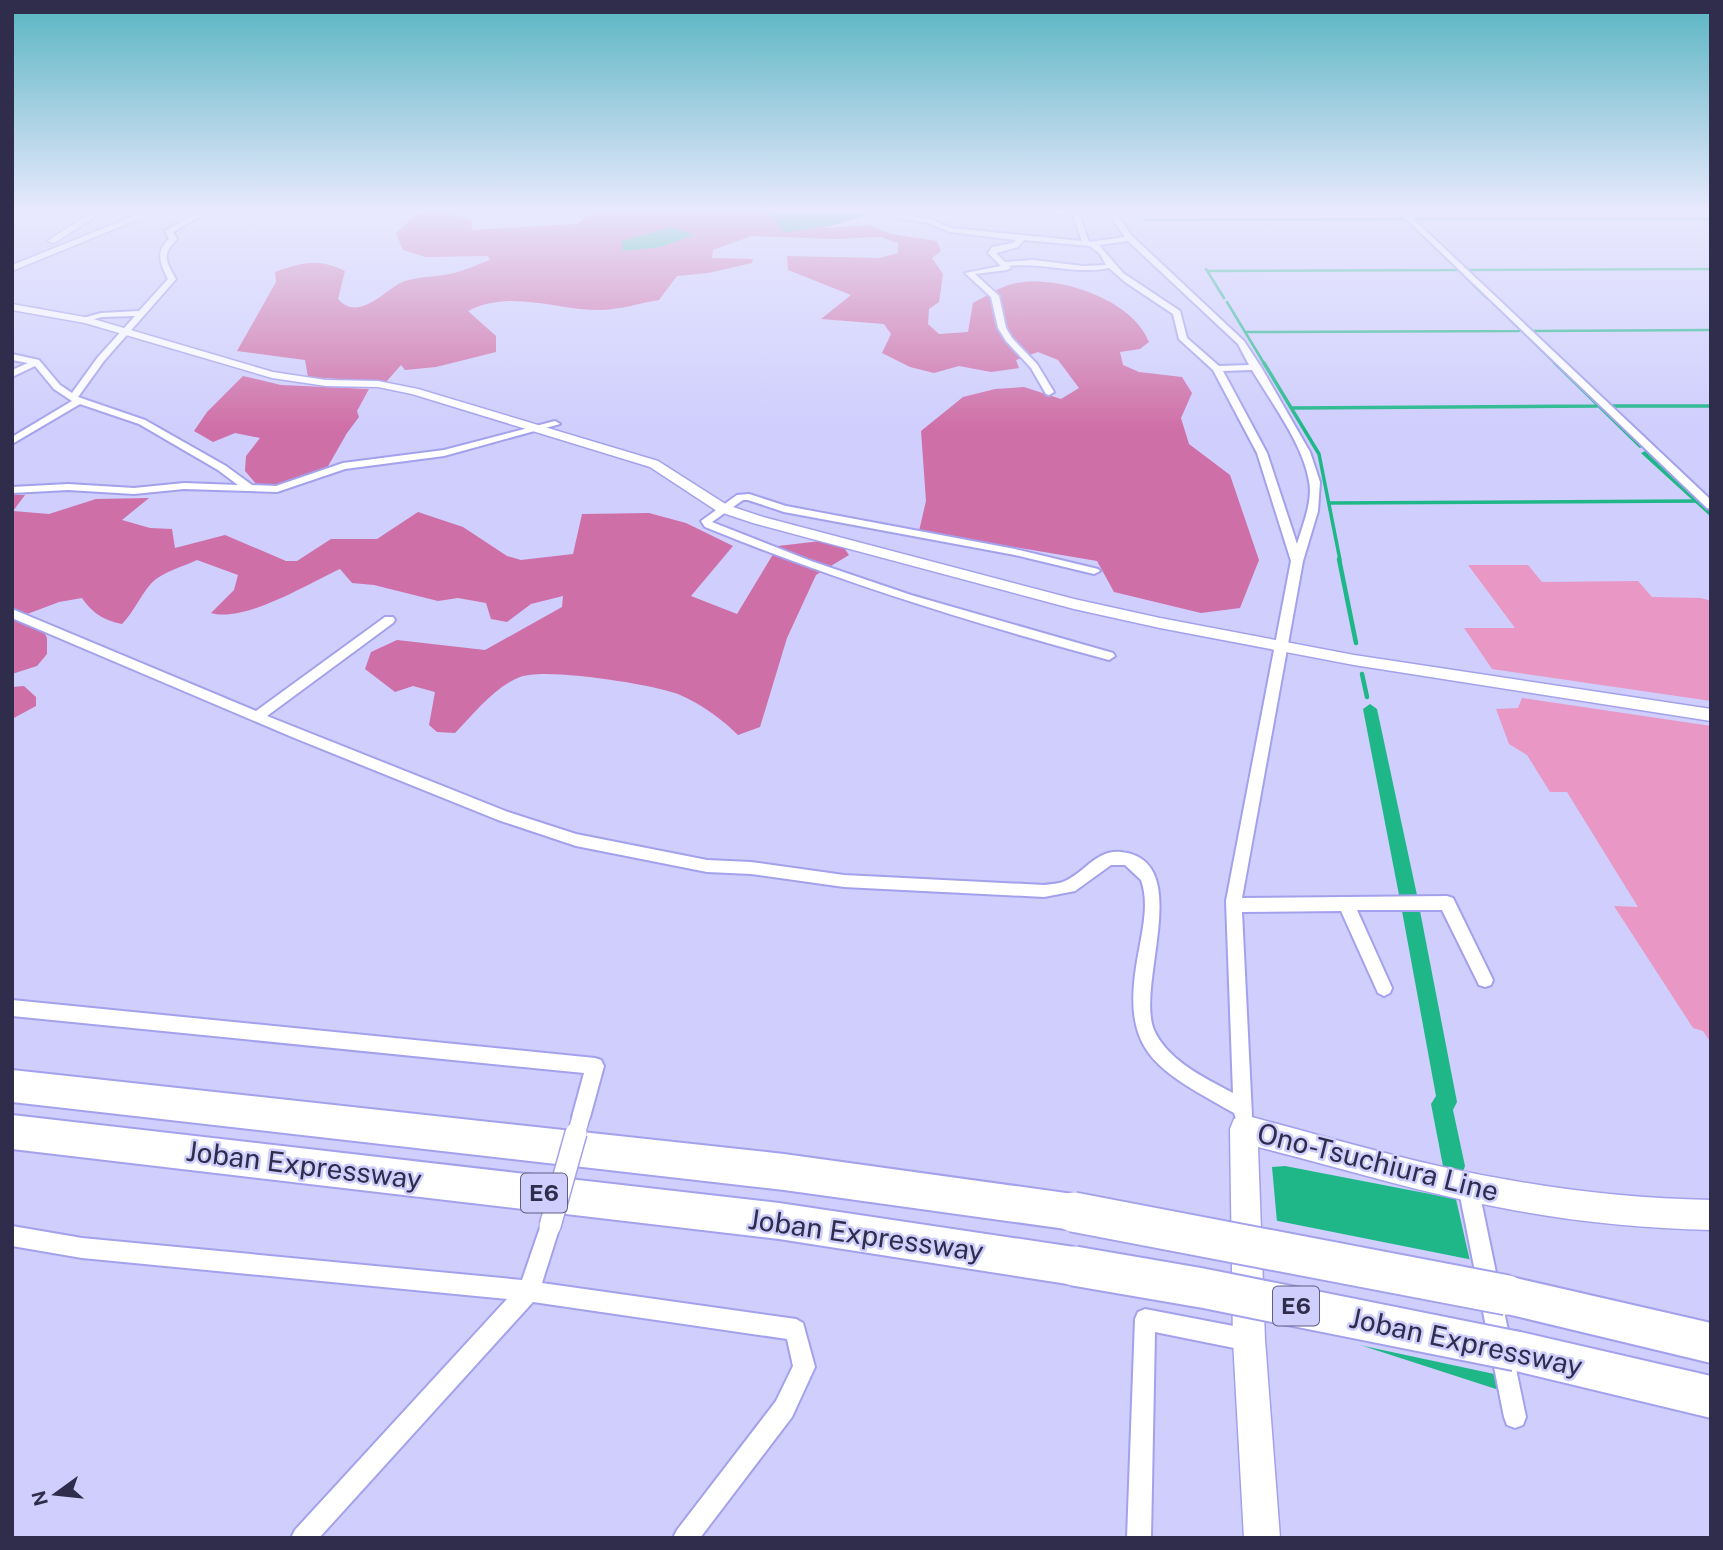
<svg xmlns="http://www.w3.org/2000/svg" width="1723" height="1550" font-family="'Public Sans',sans-serif">
<style>
.green{fill:#e998c5}
.forest{fill:#cf6fa7}
.water{fill:#20b788}
.pier{fill:#cfcefd}
.lines{fill:none;stroke-linecap:round;stroke-linejoin:round}
.stream-far2{stroke:#20b788;stroke-width:2.5}
.stream-far1{stroke:#20b788;stroke-width:3.5}
.stream{stroke:#20b788;stroke-width:4.5}
.canal{fill:#20b788;fill-rule:evenodd}
.minor-casing{stroke:#a4a1ec;stroke-width:4}
.tertiary-casing{stroke:#a4a1ec;stroke-width:3}
.secondary-casing{stroke:#a4a1ec;stroke-width:3}
.motorway-casing{stroke:#a4a1ec;stroke-width:4}
.minor{fill:#fff;fill-rule:evenodd}
.tertiary{fill:#fff;fill-rule:evenodd}
.secondary{fill:#fff;fill-rule:evenodd}
.motorway{fill:#fff;fill-rule:evenodd}
.minor-bridge-far1-casing{stroke:#a4a1ec;stroke-width:20;stroke-linecap:butt}
.minor-bridge-casing{stroke:#a4a1ec;stroke-width:24;stroke-linecap:butt}
.motorway-bridge-casing{stroke:#a4a1ec;stroke-width:43;stroke-linecap:butt}
.minor-bridge-far1{stroke:#fff;stroke-width:17}
.minor-bridge{stroke:#fff;stroke-width:21}
.motorway-bridge{stroke:#fff;stroke-width:39}
.labels{text-anchor:middle;stroke-width:5;stroke-linejoin:round;paint-order:stroke}
.shield{fill:#cfcefd;stroke:#5f5d80;stroke-width:2}
.shield-label{font-size:23px;font-weight:bold;fill:#2f2d4b}
.near-street-label{font-size:28px;fill:#2f2d4b;stroke:#cfcefd}
</style>
<rect width="100%" height="100%" fill="#cfcefd"/>
<!-- green -->
<path class="green" d="M1468 565H1528L1542 582 1638 581 1652 597 1701 598 1711 601V701L1492 669 1464 628H1515Z
M1522 698 1711 726V1043L1703 1031 1693 1028 1614 906 1638 907 1567 792H1550L1527 755 1509 744 1496 709 1518 708Z"/>
<!-- forest -->
<path class="forest" d="M419 212H458L456 216 471 219 472 230 577 224 592 212H774L798 224 829 228 869 225 891 234 937 241 941 251 932 258 943 274 939 302 929 309 928 324 939 334 968 332 973 303C985 297 999 287 1012 284 1055 273 1133 299 1149 342L1140 349 1120 352 1123 365 1139 372 1182 377 1192 393 1181 418 1189 444 1230 475 1259 560 1240 608 1201 613 1114 592 1097 561 919 531 926 501 921 431 963 397 995 389 1024 387 1061 399 1079 388 1058 360 1038 352 1016 360 1019 368 991 372 959 366 934 373 910 367 882 353 891 334 884 324 821 319 851 295 788 270 787 256 879 258 898 253V243L881 237 837 239 751 236 713 250 712 258 753 259 752 263 708 273 677 276 659 300C640 303 619 310 600 310 555 310 510 289 468 311L496 336V352L436 367 405 370 401 365 386 382 308 377 305 360 237 351 276 282 275 272C303 262 318 258 345 271L338 299C360 324 388 286 405 281 421 276 438 277 454 273 466 270 479 264 490 260L488 256 426 257 403 250 396 233Z
M243 376 281 385 369 389 357 411 359 417 347 433 327 468 280 485 258 486 245 471 246 456 260 438 235 433 213 442 194 431 207 412Z
M12 495H25L13 511 49 514 96 499 149 498 122 520 150 528 172 529 175 548 225 535 286 561H297L331 539H377L418 512 463 527 507 556 521 560 573 554 582 514 649 513 686 523 733 546 691 596 737 614 778 546 838 539 849 555 816 575 787 638 760 727 738 735C722 719 697 701 675 693 649 684 545 667 520 677 494 687 475 713 455 733L437 732 429 725 435 692 413 686 395 692 365 669 371 652 397 640 485 650 562 607 563 596 531 604 507 622 491 619 486 603 458 598 438 601 374 585 352 583 340 569C309 583 245 623 211 613L234 590 238 575 197 560C184 566 167 571 156 579 143 589 135 611 122 624 104 620 93 614 82 598L59 602 14 619 44 632 47 638V654L37 666 12 674Z
M24 686 36 697V706L12 719V687Z"/>
<!-- water -->
<path class="water" d="M768 212H865L871 214 830 226 784 232Z
M671 227 695 235 661 247 623 251 622 241Z
M1285 1166 1456 1199 1499 1390 1286 1321 1272 1167Z"/>
<!-- pier -->
<path class="pier" d="M1273 1220 1473 1260 1499 1375 1331 1339 1284 1324Z"/>
<g class="lines">
<!-- stream-far2 -->
<path class="stream-far2" d="M1399 212 1429 241
M1415 219H1711
M1144 220 1404 219
M1434 246 1487 298
M1206 269 1224 298
M1469 270 1711 269
M1208 271 1457 270
M1227 302 1265 365
M1492 302 1557 365
M1532 331 1711 330
M1245 332 1519 331"/>
<!-- stream-far1 -->
<path class="stream-far1" d="M1264 363 1319 454 1340 560
M1555 363 1640 446
M1610 406H1711
M1291 408 1597 406
M1329 503 1698 501"/>
<!-- stream -->
<path class="stream" d="M1339 559 1356 643
M1362 674 1367 697"/>
<!-- canal -->
<path class="canal" d="M1647 450 1711 506V517L1643 455 1641 453Z
M1370 704 1377 709 1417 895 1414 900 1408 902 1402 900 1399 895 1363 709Z
M1411 903 1417 906 1420 911 1457 1102 1453 1110 1465 1166 1462 1174 1454 1177 1446 1174 1443 1166 1431 1104 1436 1096 1402 911 1405 906Z"/>
<defs>
<path id="minor" d="M198 212H207L173 232 177 239C161 255 166 262 176 279L104 361 78 397 145 420 226 466 252 485 276 486 343 463 444 450 555 421 560 424 444 456 345 469 277 492 184 489 134 494 68 490 12 493V487L68 484 134 488 184 483 238 485 218 470 139 424 80 404 12 444V437L72 401 54 389 35 366 12 377V370L28 363 12 360V354L39 360 60 385 72 393 98 357 135 316 102 317 83 322V318L101 313 139 311 168 279C160 263 155 252 169 239L165 231Z
M865 212H885L930 219 951 228 1082 241 1073 215 1025 212H1115L1133 237 1244 341 1261 367 1310 452 1320 482 1318 511 1303 561 1242 898 1447 896 1453 898 1493 980 1491 985 1485 987 1479 985 1442 910H1357L1392 988 1390 993 1384 996 1378 993 1341 911 1242 912 1252 1116 1249 1122 1243 1125 1237 1122 1234 1113C1152 1067 1119 1052 1139 950 1143 927 1149 902 1141 880L1125 865H1111L1075 891 1044 897 844 887 751 874 707 872 576 846 498 820 292 737 12 618V609L256 711 385 617H393L395 620 393 623 267 716 508 812 576 834 707 860 751 862 844 875 1044 885C1051 884 1059 884 1065 881 1084 873 1097 849 1121 852 1196 860 1135 984 1154 1030 1168 1061 1205 1078 1233 1093L1226 901 1291 561 1257 453 1213 370 1179 339 1173 314 1125 282 1109 268C1076 275 1043 262 1009 266L1011 268 1007 270 975 274 999 296 1006 328 1012 338 1037 364 1054 392 1049 395 1046 394 1031 368 1006 341 998 328 991 297 965 273 1001 266 988 253 992 247 1013 243 1016 240 950 232 928 223ZM1079 215H1110L1125 237 1089 242ZM1024 240 1090 246 1100 254 1106 265 1083 266 1033 260 1005 262 996 253 1018 247ZM1128 241 1238 344 1249 365 1219 366 1187 338 1180 311 1123 273 1099 245ZM1252 370C1271 402 1303 444 1309 481 1313 501 1303 524 1297 544L1267 453 1223 371Z
M1399 212H1406L1711 500V509L1707 508Z
M749 494 786 506 1015 549 1098 569 1100 571 1094 574 1015 555 784 512 748 500H743L712 522 811 561 911 595 1113 653 1115 656 1109 660C972 623 837 581 705 527L701 521 737 495Z
M12 1000 595 1058 601 1060 604 1066 590 1117 587 1123 581 1126 575 1123 572 1117 584 1073 12 1016Z
M1468 1176 1475 1179 1478 1186 1526 1417 1523 1425 1515 1428 1507 1425 1504 1417 1458 1186 1461 1179Z
M550 1216 557 1219 560 1226 542 1283 796 1319 803 1323 815 1367 792 1417 700 1538H673L677 1530 776 1401 793 1366 787 1339 533 1302 319 1538H291L295 1530 507 1299 82 1258 12 1246V1226L82 1238 522 1280 543 1219Z
M1145 1309 1249 1329 1257 1332 1260 1340 1257 1348 1249 1351 1155 1332 1151 1538H1127L1135 1319 1138 1312Z"/>
<path id="tertiary" d="M92 212H103L54 243 47 241Z
M144 212H156L12 271V265Z
M12 304 90 318 273 372 326 380 378 381 418 389 658 461 727 505 763 517 1074 599 1160 618 1354 655 1711 709V721L1354 665 1160 628 1074 609 753 523 717 511 650 467 412 394 378 387 326 386 272 378 85 323 12 310Z"/>
<path id="secondary" d="M1244 1115C1332 1138 1419 1165 1509 1180 1576 1192 1643 1199 1711 1200V1230C1643 1228 1575 1222 1508 1209 1424 1194 1341 1168 1258 1147L1265 1340 1280 1538H1244L1233 1340 1230 1129 1234 1119Z"/>
<path id="motorway" d="M12 1070 784 1154 1073 1194 1086 1199 1091 1212 1086 1225 1073 1230 784 1190 12 1102Z
M12 1115 779 1203 1074 1247 1087 1253 1093 1266 1087 1279 1074 1285 779 1239 12 1149Z
M1507 1276 1711 1323V1363L1507 1314 1493 1309 1488 1295 1493 1281Z
M1516 1331 1711 1376V1418L1516 1371 1502 1365 1496 1351 1502 1337Z"/>
</defs>
<!-- minor casing -->
<use href="#minor" class="minor-casing"/>
<!-- tertiary casing -->
<use href="#tertiary" class="tertiary-casing"/>
<!-- secondary casing -->
<use href="#secondary" class="secondary-casing"/>
<!-- motorway casing -->
<use href="#motorway" class="motorway-casing"/>
<!-- minor -->
<use href="#minor" class="minor"/>
<!-- tertiary -->
<use href="#tertiary" class="tertiary"/>
<!-- secondary -->
<use href="#secondary" class="secondary"/>
<!-- motorway -->
<use href="#motorway" class="motorway"/>
<defs>
<path id="minor-bridge-far1" d="M576 1135 581 1117"/>
<path id="minor-bridge" d="M550 1226 576 1133"/>
<path id="motorway-bridge" d="M1073 1212 1507 1295
M1074 1266 1202 1288 1516 1351"/>
</defs>
<!-- minor-bridge-far1 casing -->
<use href="#minor-bridge-far1" class="minor-bridge-far1-casing"/>
<!-- minor-bridge casing -->
<use href="#minor-bridge" class="minor-bridge-casing"/>
<!-- motorway-bridge casing -->
<use href="#motorway-bridge" class="motorway-bridge-casing"/>
<!-- minor-bridge-far1 -->
<use href="#minor-bridge-far1" class="minor-bridge-far1"/>
<!-- minor-bridge -->
<use href="#minor-bridge" class="minor-bridge"/>
<!-- motorway-bridge -->
<use href="#motorway-bridge" class="motorway-bridge"/>
</g>
<!-- sky -->
<linearGradient id="sky" x2="0" y2="1"><stop stop-color="#58b5c2"/><stop offset="0.49" stop-color="#e9e9fe"/><stop offset="1" stop-color="#e9e9fe" stop-opacity="0"/></linearGradient>
<rect width="1723" height="429" fill="url(#sky)"/>
<g class="labels">
<!-- shield labels -->
<g class="shield">
<rect x="521" y="1173.5" width="46" height="39" rx="5"/>
<rect x="1273" y="1286.5" width="46" height="39" rx="5"/>
</g>
<g class="shield-label">
<text x="544" y="1201">E6</text>
<text x="1296" y="1314">E6</text>
</g>
<!-- near-street labels -->
<g class="near-street-label">
<text transform="translate(1378 1162) rotate(14)" y="10">Ono-Tsuchiura Line</text>
<text transform="translate(304 1165) rotate(7)" y="10">Joban Expressway</text>
<text transform="translate(866 1235) rotate(8)" y="10">Joban Expressway</text>
<text transform="translate(1466 1342) rotate(12)" y="10">Joban Expressway</text>
</g>
</g>
<!-- border -->
<rect width="1723" height="1550" fill="none" stroke="#2f2d4b" stroke-width="28"/>
<!-- north arrow -->
<g transform="translate(56 1494) rotate(255)" stroke="#cfcefd" stroke-width="5" paint-order="stroke">
<path d="M0-5L12 26L0 18L-12 26Z" fill="#2f2d4b"/>
<text y="-10" font-size="19" font-weight="bold" text-anchor="middle" fill="#2f2d4b">N</text>
</g>
</svg>
